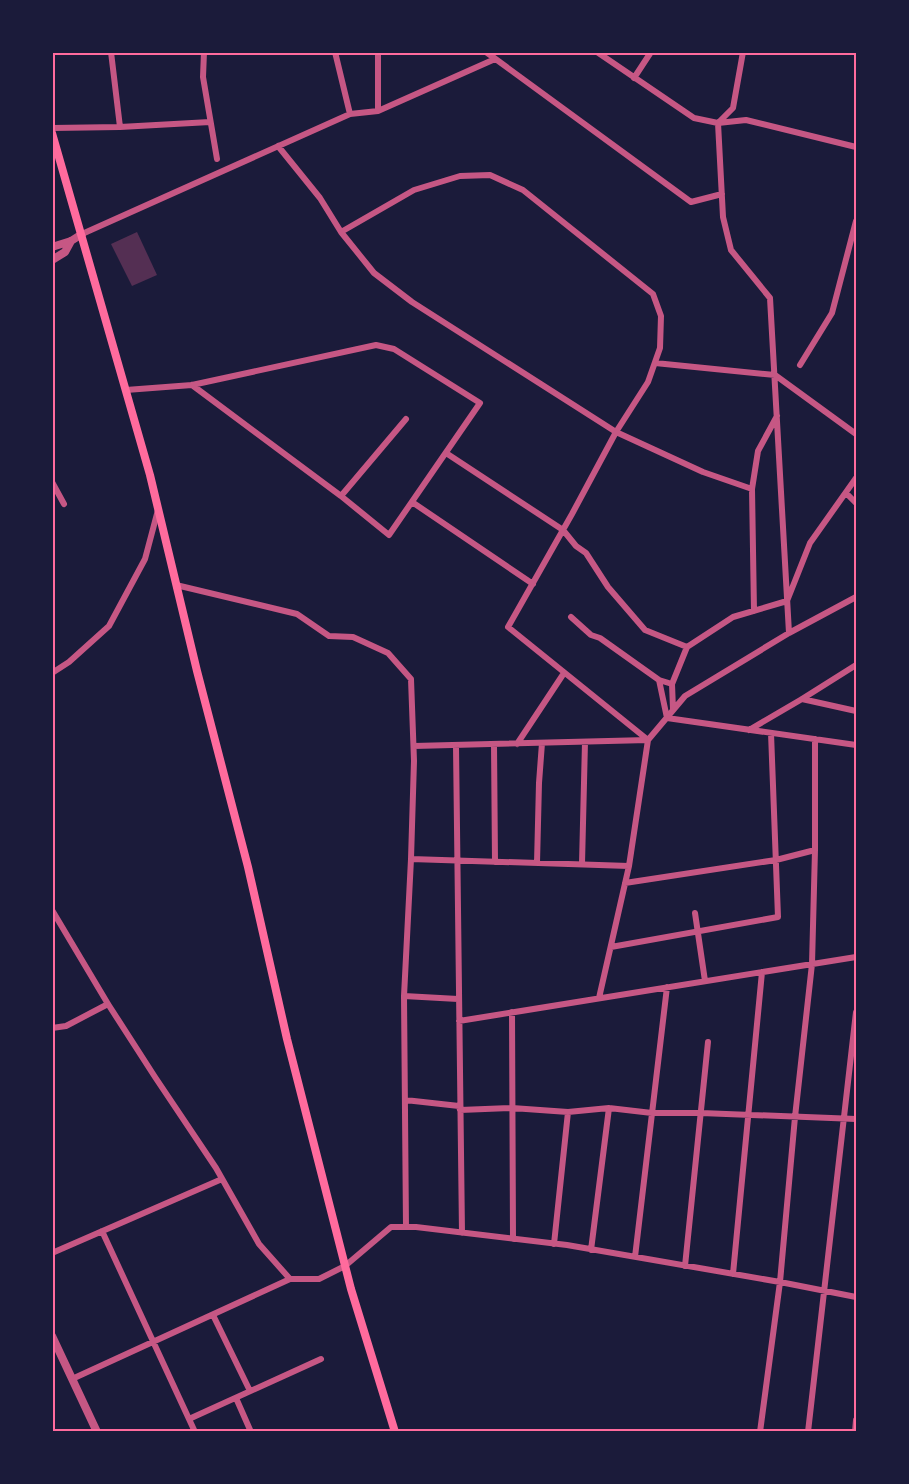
<svg xmlns="http://www.w3.org/2000/svg" width="909" height="1484" font-family="Rubik,sans-serif">
<style>
.building{fill:#542f53}
.lines{fill:none;stroke-linecap:round;stroke-linejoin:round}
.minor{stroke:#c65784;stroke-width:6}
.tertiary{stroke:#c65784;stroke-width:8}
.secondary{stroke:#ff6b9d;stroke-width:8}
.neatline{fill:none;stroke:#ff6b9d;stroke-width:2}
</style>
<rect width="100%" height="100%" fill="#1b1b3a"/>
<!-- building -->
<path class="building" d="M137 232 157 275 132 286 111 244Z"/>
<g class="lines">
<!-- minor -->
<path class="minor" d="M111 52 120 127
M204 52 203 77 217 159
M486 52 691 202 722 194
M597 52 694 118 718 123 733 108 743 52
M855 52 856 53
M634 78 651 52
M378 111 495 59
M350 114 378 111V52
M52 128 120 127 210 122
M278 146 320 198 341 232 374 273 412 302 616 432 703 472 752 489
M341 232 414 190 460 176 490 175 523 190 653 294 661 316 660 348 648 382 616 432 572 514 508 627 648 740 685 696 789 633 856 597
M82 234 350 114 335 52
M655 363 775 375 856 434
M800 365 832 313 856 221
M126 390 192 385 376 345 394 349 480 403 389 535 341 496 192 385
M446 453 563 530 576 546 586 553 608 587 645 630 687 647
M52 482 64 504
M846 493 856 503
M341 496 406 419
M412 502 533 584
M176 585 297 614 329 636 353 637 388 653 411 679 414 761 411 859 404 996 406 1227
M754 611 752 489 758 451 777 416
M571 617 591 635 600 638 659 680 672 684
M789 633 770 298 731 250 723 217 718 123 746 120 856 147
M52 673 69 662 109 626 145 559 158 510
M659 680 667 718 856 745
M802 699 856 711
M673 709 672 684 687 647 733 617 787 601 810 543 856 478
M749 730 802 699 856 665
M494 744 495 862
M517 744 564 673
M456 746 462 1233
M411 859 629 866 648 740 414 746
M537 863 539 783 542 743
M582 864 585 742
M625 883 776 860 815 850
M52 910 108 1004 155 1077 216 1168 259 1244 290 1279H319L345 1266 391 1227H416L567 1245 780 1282 856 1297
M695 913 705 981
M611 947 778 917 771 733
M404 996 458 999
M599 998 629 866
M512 1012 513 1239
M459 1021 856 957
M52 1028 66 1026 108 1004
M405 1100 459 1106 460 1110 512 1108 568 1112 609 1108 652 1113H701L856 1119
M102 1231 195 1432
M554 1244 568 1112
M591 1250 609 1108
M52 1253 222 1179
M635 1257 667 987
M685 1266 708 1042
M733 1274 762 972
M213 1315 250 1391
M72 1379 290 1279
M236 1398 251 1432
M189 1419 321 1359
M760 1432 780 1282 795 1117 812 964 815 850V739
M808 1432 856 1012
M855 1432 856 1420"/>
<!-- tertiary -->
<path class="tertiary" d="M52 247 71 241 82 234
M52 260 65 252 71 241
M52 1336 97 1432"/>
<!-- secondary -->
<path class="secondary" d="M52 133 150 475 197 671 248 867 287 1039 351 1289 395 1432"/>
</g>
<!-- border -->
<rect width="909" height="1484" fill="none" stroke="#1b1b3a" stroke-width="108"/>
<rect x="54" y="54" width="801" height="1376" class="neatline"/>
</svg>
